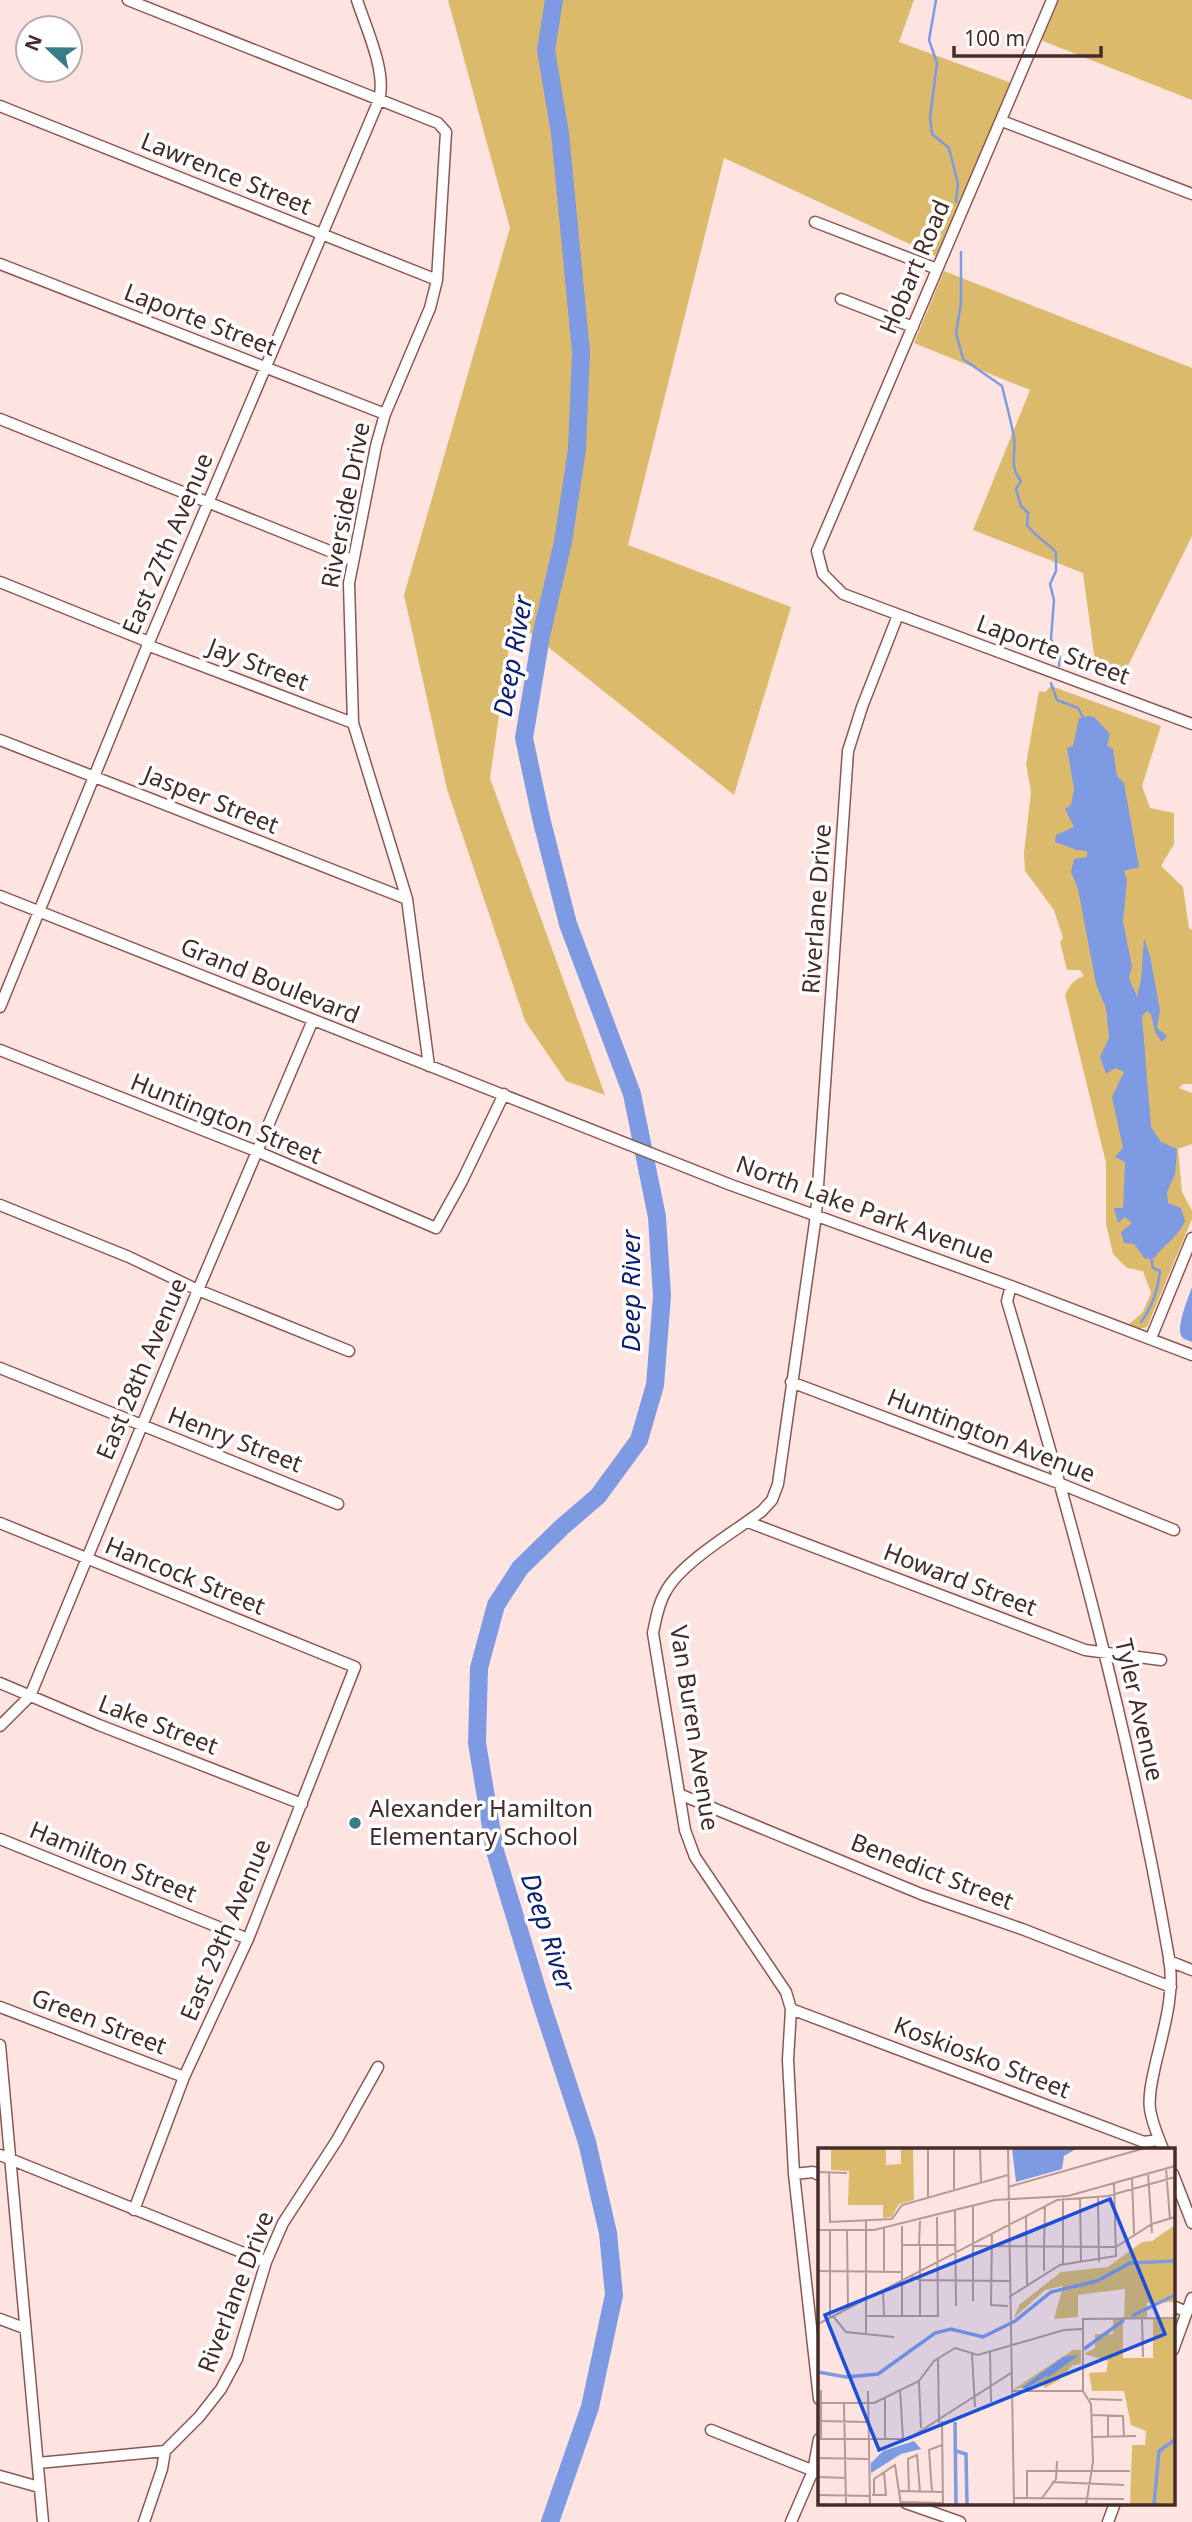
<svg xmlns="http://www.w3.org/2000/svg" width="1192" height="2522" font-family="'Noto Sans',sans-serif">
<style>
.green{fill:#dcba6b}
.water{fill:#7d9ae2}
.lines{fill:none;stroke-linecap:round;stroke-linejoin:round}
.stream{stroke:#7d9ae2;stroke-width:2.5}
.river{stroke:#7d9ae2;stroke-width:18}
.minor-casing{stroke:#8c5751;stroke-width:13}
.minor{stroke:#fff;stroke-width:10}
.poi-dot{fill:#367d87;stroke:#fff;stroke-width:2.5}
.labels{text-anchor:middle;stroke-width:7;stroke-linejoin:round;paint-order:stroke}
.street-label{font-size:24px;fill:#442c29;stroke:#fff}
.poi-label{font-size:24px;fill:#442c29;stroke:#fff;text-anchor:start}
.water-label{font-size:26px;font-style:italic;fill:#0e2072;stroke:#fff}
.inset-river{fill:none;stroke:#7d9ae2;stroke-width:3.5}
.inset-road{fill:none;stroke:#b49a97;stroke-width:2}
.view{fill:#1d4ed8;fill-opacity:0.15;stroke:#1d4ed8;stroke-width:3.5}
.inset-edge{fill:none;stroke:#442c29;stroke-width:3.5}
</style>
<rect width="100%" height="100%" fill="#fee4e1"/>
<!-- green -->
<path class="green" d="M448 0H914L899 42 1017 85 942 259 724 158 628 545 791 607 734 795 513 619 490 778 605 1095 566 1081 525 1021 447 789 404 595 510 228Z
M1051 0H1192V100L1038 39Z
M944 271 1192 368V536L1120 682 1097 676 1083 573 973 530 1030 390 914 343Z
M1051 686 1161 726 1142 786 1150 808 1174 813V844L1161 866 1183 887 1189 928 1192 930V1084H1183L1179 1088 1192 1093V1144L1178 1149 1182 1192 1192 1211V1219L1147 1327 1139 1329 1127 1326 1143 1312 1151 1293 1143 1271 1127 1268 1113 1254 1106 1224V1163L1065 995C1070 985 1073 980 1084 976L1080 970H1067L1060 942 1063 938 1054 910 1025 871 1024 853 1031 792 1026 764 1039 691 1045 692Z"/>
<!-- water -->
<path class="water" d="M1088 716 1094 717 1110 734 1107 746 1113 749 1117 776 1124 783 1139 867 1124 871 1127 880 1123 922 1132 966 1129 978 1137 997 1141 980 1144 938 1150 956 1160 1010 1157 1028 1167 1036 1162 1042 1155 1032 1151 1014 1147 1011 1142 1016 1151 1127 1161 1142 1177 1149 1175 1174 1167 1192 1168 1203 1181 1208 1185 1221C1178 1237 1165 1244 1154 1258L1145 1259 1134 1244 1124 1243 1121 1232 1132 1223 1125 1217 1118 1223 1114 1208H1123L1125 1162 1115 1157 1123 1148 1112 1097 1124 1072 1115 1068 1106 1074 1100 1057 1109 1038 1106 1008 1096 984 1078 889 1071 872 1074 859 1087 857V851L1077 850 1055 842 1056 835 1074 827 1065 809 1071 805 1074 789 1067 748 1073 746 1079 718Z
M1192 1287V1342C1190 1341 1183 1339 1182 1337 1175 1329 1189 1296 1192 1287Z"/>
<g class="lines">
<!-- stream -->
<path class="stream" d="M936 0 929 40 937 63 930 117 932 134 949 148 958 184 956 202
M961 252V303L956 333 963 359 1002 386C1006 403 1011 420 1014 438 1016 454 1009 467 1021 481L1016 489 1021 506 1028 513 1027 525C1036 537 1046 542 1056 552V571L1050 584 1054 600 1051 639 1060 655 1059 666
M1051 683 1057 700 1078 708 1083 717
M1141 1322C1152 1307 1158 1290 1160 1271L1153 1268 1151 1258"/>
<!-- river -->
<path class="river" d="M550 2522 590 2407 614 2295 608 2233 587 2142 540 1999 495 1851 477 1743 479 1668 496 1605 520 1568 562 1527 598 1496 639 1440 655 1385 662 1296 657 1217 632 1094 568 924 541 818 524 738 541 636 563 542 577 449 581 352 560 133 546 50 554 0"/>
<defs>
<path id="minor" d="M128 0 438 123 446 132 437 280 430 308 385 414 376 446 349 583 353 723 407 899 429 1066
M1052 0 817 551 823 574 843 594 1192 724
M0 106 437 280
M1002 121 1192 194
M815 222 937 269
M0 264 385 414
M841 299 913 327
M0 419 352 560
M0 582 149 642
M147 645 353 723
M0 740 407 899
M0 896 731 1185 1011 1286 1192 1355
M0 1007 149 642 379 100C387 72 366 28 357 0
M0 1050 256 1151 436 1228 462 1181 504 1094
M0 1205 129 1257 198 1290 349 1351
M1011 1286 1007 1301C1071 1517 1131 1735 1169 1958 1175 1993 1164 2028 1156 2062 1153 2076 1148 2094 1150 2109 1152 2122 1158 2137 1163 2149
M1151 1338 1192 1238
M0 1368 338 1504
M791 1382 1061 1484 1174 1530
M748 1522 1085 1650 1161 1660
M0 1523 355 1667 248 1939 184 2077 134 2210
M0 1683 99 1725 302 1804
M0 1726 30 1696 198 1290 313 1020
M679 1794 921 1894 1022 1929 1171 1987
M0 1839 248 1939
M1169 1961 1192 1970
M0 2007 184 2077
M791 2009 1144 2142 1159 2140
M0 2045 43 2522
M0 2155 266 2262
M794 2174 813 2172 819 2175
M1173 2174 1192 2223
M1173 2306 1187 2312
M0 2319 24 2328
M1173 2350 1192 2298
M819 2399 794 2174 788 2060 791 2009 786 1992 695 1857 685 1830 653 1633C656 1619 658 1604 666 1591 682 1562 734 1532 762 1511L772 1500 778 1484 816 1215 848 751 862 707 898 615
M711 2430 819 2473
M38 2463 165 2451 199 2417 221 2389 237 2359 266 2262 283 2223 337 2140 378 2067
M0 2476 39 2487
M906 2503 960 2522
M144 2522 162 2469 165 2451
M791 2522 813 2471 819 2439
M1108 2522 1115 2503"/>
</defs>
<!-- minor casing -->
<use href="#minor" class="minor-casing"/>
<!-- minor -->
<use href="#minor" class="minor"/>
</g>
<!-- markers -->
<circle class="poi-dot" cx="355" cy="1823" r="7"/>
<g class="labels">
<!-- street labels -->
<g class="street-label">
<text transform="translate(226 174) rotate(22)" y="8">Lawrence Street</text>
<text transform="translate(915 267) rotate(-67)" y="8">Hobart Road</text>
<text transform="translate(200 320) rotate(21)" y="8">Laporte Street</text>
<text transform="translate(346 505) rotate(-79)" y="8">Riverside Drive</text>
<text transform="translate(168 544) rotate(-67)" y="8">East 27th Avenue</text>
<text transform="translate(1053 650) rotate(20)" y="8">Laporte Street</text>
<text transform="translate(258 665) rotate(21)" y="8">Jay Street</text>
<text transform="translate(211 800) rotate(22)" y="8">Jasper Street</text>
<text transform="translate(817 909) rotate(-86)" y="8">Riverlane Drive</text>
<text transform="translate(270 981) rotate(22)" y="8">Grand Boulevard</text>
<text transform="translate(226 1119) rotate(22)" y="8">Huntington Street</text>
<text transform="translate(865 1210) rotate(20)" y="8">North Lake Park Avenue</text>
<text transform="translate(142 1369) rotate(-67)" y="8">East 28th Avenue</text>
<text transform="translate(991 1436) rotate(21)" y="8">Huntington Avenue</text>
<text transform="translate(235 1440) rotate(21)" y="8">Henry Street</text>
<text transform="translate(185 1576) rotate(22)" y="8">Hancock Street</text>
<text transform="translate(960 1580) rotate(21)" y="8">Howard Street</text>
<text transform="translate(1139 1710) rotate(77)" y="8">Tyler Avenue</text>
<text transform="translate(158 1725) rotate(21)" y="8">Lake Street</text>
<text transform="translate(694 1728) rotate(81)" y="8">Van Buren Avenue</text>
<text transform="translate(113 1862) rotate(22)" y="8">Hamilton Street</text>
<text transform="translate(932 1872) rotate(21)" y="8">Benedict Street</text>
<text transform="translate(226 1930) rotate(-67)" y="8">East 29th Avenue</text>
<text transform="translate(99 2022) rotate(21)" y="8">Green Street</text>
<text transform="translate(982 2058) rotate(21)" y="8">Koskiosko Street</text>
<text transform="translate(236 2292) rotate(-69)" y="8">Riverlane Drive</text>
</g>
<!-- poi labels -->
<g class="poi-label">
<text x="369" y="1817">Alexander Hamilton<tspan x="369" dy="28">Elementary School</tspan></text>
</g>
<!-- water labels -->
<g class="water-label">
<text transform="translate(513 656) rotate(-80)" y="9">Deep River</text>
<text transform="translate(631 1291) rotate(-90)" y="9">Deep River</text>
<text transform="translate(548 1932) rotate(72)" y="9">Deep River</text>
</g>
</g>
<!-- overview -->
<g transform="translate(818 2148)">
<rect width="357" height="357" fill="#fee4e1"/>
<path d="M13 0H68V17L83 16V0H95L96 52 81 56 74 69 65 70V57H30L31 23 13 22ZM357 77V154L329 155V170H306L307 141 260 147V169L236 171 245 138 227 142 196 170 201 157 243 124 290 119 324 94 334 93ZM335 170H357V355L312 357 314 297H327L328 283 313 277 306 243H274L271 225 288 224 290 213 266 206 277 200V186H295V171H305V210H335ZM255 202H263V216L255 217 241 232 227 240 224 235 194 242Z" fill="#dcba6b"/>
<path d="M194 0H258V1L246 8 244 21 198 34ZM261 207 228 231 230 227 208 241 203 240 245 209ZM96 293 103 301 83 306 53 325V315L65 303Z" fill="#7d9ae2"/>
<path class="inset-river" d="M314 168 357 147M266 201 306 172M0 224 28 229 60 226 117 185 133 181 165 189 197 173 233 144 279 133 312 115 357 113M137 274 138 357M138 303 148 306 149 357M336 357 341 303 357 292"/>
<path class="inset-road" d="M110 0V49M136 0V42M162 0 163 35M190 0 196 357M348 20 352 72M0 24 29 25M11 24 12 74 74 71 84 57 190 27M330 25 334 85M314 30 316 86M190 39 327 0M245 50V117M262 50 263 114M280 50 281 114M137 63 138 158M208 68 209 138M48 73V185M84 78V168M0 82H56L177 52 250 48 357 18M12 83V170M29 83 30 161M174 85 173 157 190 158M101 96 102 73M102 96V168M84 97H138M156 98 298 99M226 98 227 58M226 98V123M298 99 334 76 357 69M0 123 84 124M66 124V80M92 128 102 132 191 133M65 143 66 167M191 149 242 117 298 108 296 35M155 153V58M15 168 28 184 76 189M48 168H120L119 69M324 170 325 209M0 176 239 52 290 48 357 29M172 204 173 254M154 206 157 259M120 210 121 275M101 234 103 280M82 241 85 291M3 242V291M50 243 52 357M194 243H265M67 249V292M272 251 304 252M0 255H56L101 233 116 213 137 200 160 207 246 182 264 181M26 256 28 357M274 267 305 268 306 289M290 267V289M0 273 50 274M124 273 125 357M274 289 318 288M0 291H90L193 225M0 310 50 311M0 329 28 330M234 334 306 337M82 343 125 344M91 344 90 311 99 307 102 344M114 344 111 302 124 297M0 347 52 348M54 347H68L66 324M56 347V331L77 317 83 357M196 350 306 351M209 350V323H312M224 350 238 331 239 313M83 354 125 355M268 357 275 314 273 256 265 243V171L357 170"/>
<path class="view" d="M292 51 347 186 61 302 7 167Z"/>
<rect width="357" height="357" class="inset-edge"/>
</g>
<!-- north arrow -->
<g transform="translate(49 49) rotate(292)"><circle r="33" fill="#ffffff" stroke="#b4aba9" stroke-width="2"/>
<path d="M0-5L12 26L0 18L-12 26Z" fill="#367d87"/>
<text y="-10" font-size="19" font-weight="bold" text-anchor="middle" fill="#442c29">N</text>
</g>
<!-- scale -->
<path d="M954 46v10h147v-10" fill="none" stroke="#442c29" stroke-width="3.5"/>
<text x="964" y="46" font-size="21" fill="#442c29" stroke="#ffffff" stroke-width="5" paint-order="stroke">100 m</text>
</svg>
